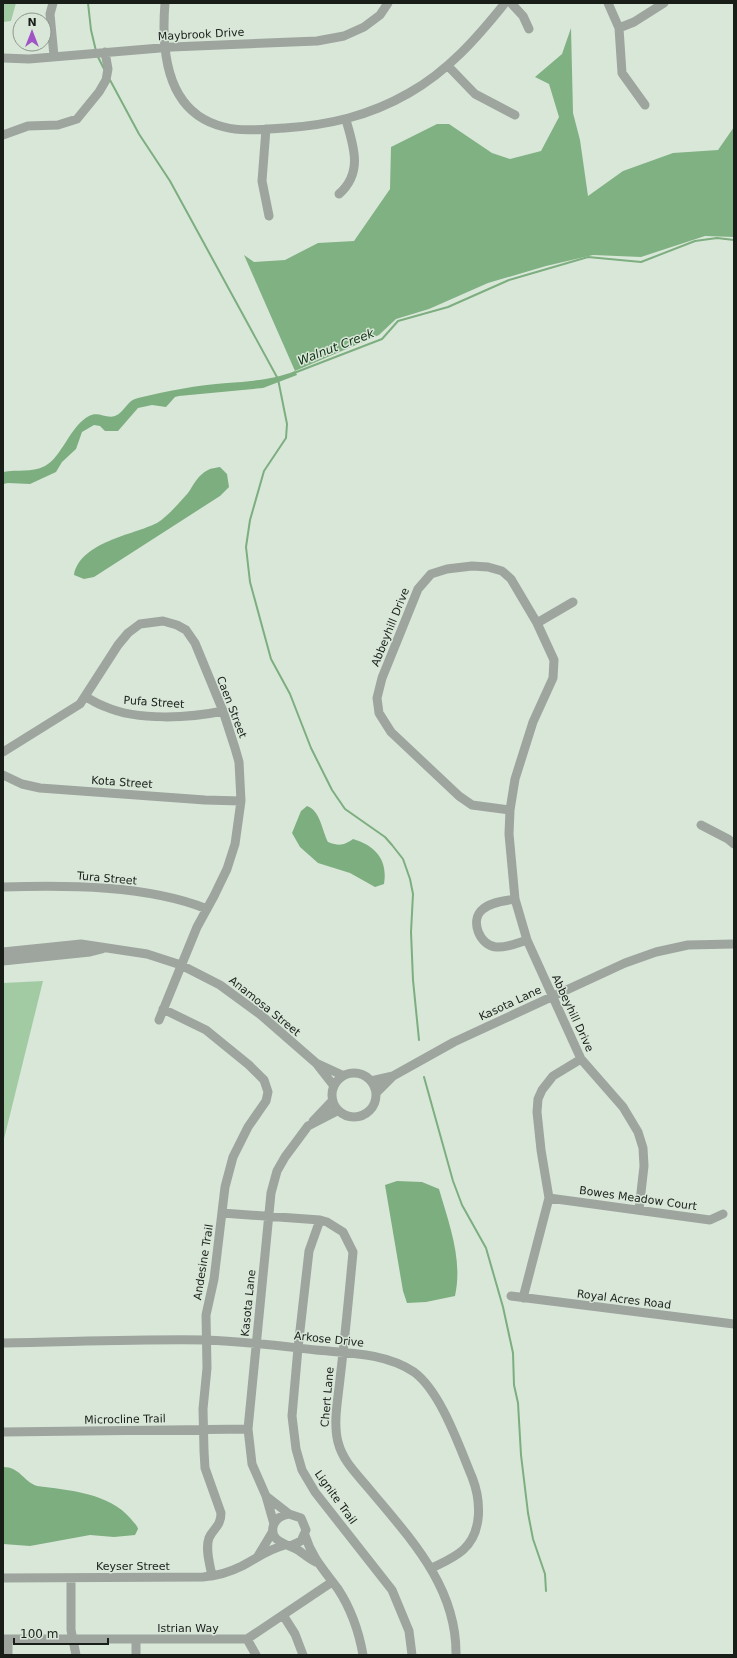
<svg xmlns="http://www.w3.org/2000/svg" width="737" height="1658" font-family="'DejaVu Sans',sans-serif">
<style>
.green{fill:#a2cba3}
.forest{fill:#80b182}
.water{fill:#7dae7f}
.lines{fill:none;stroke-linecap:round;stroke-linejoin:round}
.stream{stroke:#7dae7f;stroke-width:2}
.minor{stroke:#9ea59e;stroke-width:9}
.labels{text-anchor:middle;stroke-width:3;stroke-linejoin:round;paint-order:stroke}
.street-label{font-size:11px;fill:#191e19;stroke:#d9e7d9}
.water-label{font-size:12px;font-style:italic;fill:#0e3212;stroke:#d9e7d9}
</style>
<rect width="100%" height="100%" fill="#d9e7d9"/>
<!-- green -->
<path class="green" d="M3 3H16L11 21 3 22Z
M43 981 3 1143V983Z"/>
<!-- forest -->
<path class="forest" d="M571 28 573 113 580 140 588 196 623 171 673 153 718 150 734 127V237L705 236 641 257 593 255 546 266 488 283 429 309 396 319 379 335 295 371 244 255 254 262 285 260 318 243 354 241 390 189 391 147 437 124H449L492 153 510 159 541 151 559 117 549 84 535 77 562 54Z"/>
<!-- water -->
<path class="water" d="M295 371 297 375 263 388 179 396 175 397 166 407 152 405 138 408 118 431H105L100 426 94 425 82 432 76 449 62 462 56 472 30 484 8 483 3 484V472C17 469 31 473 45 466 62 457 70 426 89 416 98 411 106 419 115 416 125 412 127 400 138 398 167 391 197 385 227 383 251 381 273 380 295 371Z
M220 467 227 474 229 487 220 496 94 577 84 579 74 575C80 542 133 535 157 523 167 517 180 502 188 493 194 484 198 475 208 470 211 468 216 468 220 467Z
M307 806C320 810 322 830 328 842 339 846 343 846 353 839 376 846 388 860 384 884L375 887 350 873 318 863 300 847 292 833 301 811Z
M397 1181 422 1182 439 1189C449 1224 463 1259 455 1296L426 1302 407 1303 403 1291 385 1185Z
M3 1467C20 1467 23 1481 37 1486 68 1490 110 1493 131 1519 134 1523 137 1525 138 1529L135 1535 114 1537 90 1535 30 1546 3 1544Z"/>
<g class="lines">
<!-- stream -->
<path class="stream" d="M88 3 91 30 96 51
M98 57 104 69
M110 80 139 134 170 181 278 379 287 424 286 438 264 471 250 520 246 547 250 582 271 659 290 694 311 748 332 790 345 809 385 837 392 845 403 859 410 879 413 894 411 932 413 980 419 1040
M294 373 382 339 398 321 448 307 509 280 588 257 641 262 695 241 717 238 734 240
M424 1077 453 1181 462 1205 486 1248 503 1307 513 1353 514 1385 518 1403 521 1455 528 1513 533 1539 545 1574 546 1591"/>
<!-- minor -->
<path class="minor" d="M53 3 50 14 54 56
M165 3C161 52 166 113 224 127 243 132 265 129 285 128 329 125 369 116 409 93 448 71 477 38 505 3
M511 3 523 16 529 29
M608 3 619 28 622 73 645 105
M619 28 634 22 664 3
M3 58 29 59 172 47 317 41 344 36 364 27 380 15 388 3
M448 66 475 94 515 115
M266 129 262 181 269 216
M3 135 28 126 58 125 77 119 99 92 106 80 108 69 105 52
M339 194C363 173 354 147 346 120
M537 623 573 602
M86 697C93 701 99 705 106 707 138 721 190 718 223 711
M3 752 80 704 118 645 128 633 140 624 163 621 177 625 186 630 195 643 223 711 235 748 239 762 241 801 235 844 227 869 214 896 197 927 159 1020
M3 775 22 784 40 788 205 800 241 801
M510 810 472 805 459 796 391 732 379 713 377 698 382 678 418 589 431 574 447 569 472 566 488 567 502 571 511 579 537 623 554 660 553 678 533 722 515 779 510 810 509 834 515 899 527 940 581 1059 623 1107 638 1132 643 1148 644 1166 639 1210
M701 825 728 839 734 844
M3 887C66 885 148 885 207 909
M515 899C504 901 491 902 483 909 469 920 480 946 496 947 506 948 518 943 527 940
M3 952 81 944 147 954 181 965 220 985 261 1015 316 1063 334 1086
M3 961 90 952 102 949
M163 1009 206 1030 249 1065 264 1080 268 1092 266 1101 248 1127 233 1157 225 1187 214 1279 206 1315 207 1368 203 1409 204 1451 205 1468 221 1513C221 1527 213 1528 209 1538 205 1549 210 1565 212 1576
M316 1063 342 1075
M332 1095a22 22 0 1 1 44 0a22 22 0 1 1-44 0Z
M371 1081 393 1076 454 1042 625 963 656 952 688 945 734 944
M376 1093 393 1076
M313 1121 332 1101
M549 1198 710 1220 723 1214
M222 1213 320 1220 327 1222 343 1232 353 1252C349 1295 345 1337 340 1379 338 1399 333 1423 338 1442 343 1462 358 1475 370 1490 410 1538 457 1587 456 1655
M320 1220 309 1251 298 1348 292 1416 296 1449 302 1470 315 1492 392 1590 409 1631 412 1655
M511 1296 734 1324
M523 1298 549 1198 541 1150 537 1112 538 1099 542 1090 553 1076 581 1059
M3 1343C70 1342 138 1339 206 1340 242 1341 280 1346 316 1350 349 1353 386 1353 414 1372 441 1392 459 1446 472 1477 481 1500 483 1532 463 1550 454 1558 442 1563 432 1568
M3 1432 248 1429
M266 1496 289 1514
M274 1524 266 1496 252 1464 248 1429 271 1193 277 1171 285 1157 308 1126 337 1111
M305 1535C312 1558 324 1570 338 1589 351 1609 359 1632 363 1655
M290 1546 301 1541 306 1530 301 1518 289 1514C283 1515 277 1517 274 1524 267 1541 287 1544 298 1550 304 1554 309 1559 316 1562
M258 1556 273 1531
M3 1578 203 1577C217 1576 230 1572 242 1566 257 1558 269 1549 285 1545
M71 1578V1630L76 1655
M283 1615 295 1634 303 1655
M3 1639H247L332 1582
M247 1639 256 1655
M8 1655V1639
M136 1655V1640"/>
</g>
<g class="labels">
<!-- street labels -->
<g class="street-label">
<text transform="translate(201 34) rotate(-3)" y="4">Maybrook Drive</text>
<text transform="translate(390 627) rotate(-68)" y="4">Abbeyhill Drive</text>
<text transform="translate(154 702) rotate(4)" y="4">Pufa Street</text>
<text transform="translate(232 707) rotate(69)" y="4">Caen Street</text>
<text transform="translate(122 782) rotate(4)" y="4">Kota Street</text>
<text transform="translate(107 878) rotate(5)" y="4">Tura Street</text>
<text transform="translate(510 1003) rotate(-25)" y="4">Kasota Lane</text>
<text transform="translate(265 1006) rotate(39)" y="4">Anamosa Street</text>
<text transform="translate(573 1013) rotate(65)" y="4">Abbeyhill Drive</text>
<text transform="translate(638 1198) rotate(8)" y="4">Bowes Meadow Court</text>
<text transform="translate(203 1262) rotate(-81)" y="4">Andesine Trail</text>
<text transform="translate(624 1299) rotate(7)" y="4">Royal Acres Road</text>
<text transform="translate(248 1303) rotate(-84)" y="4">Kasota Lane</text>
<text transform="translate(329 1339) rotate(6)" y="4">Arkose Drive</text>
<text transform="translate(327 1397) rotate(-85)" y="4">Chert Lane</text>
<text transform="translate(125 1419) rotate(-1)" y="4">Microcline Trail</text>
<text transform="translate(336 1497) rotate(54)" y="4">Lignite Trail</text>
<text x="133" y="1570">Keyser Street</text>
<text x="188" y="1632">Istrian Way</text>
</g>
<!-- water labels -->
<g class="water-label">
<text transform="translate(336 347) rotate(-21)" y="4">Walnut Creek</text>
</g>
</g>
<!-- border -->
<rect width="737" height="1658" fill="none" stroke="#191e19" stroke-width="8"/>
<!-- north arrow -->
<g transform="translate(32 32)"><circle r="19" fill="#d9e7d9" stroke="#8c978c"/>
<path d="M0-3L7 15L0 10L-7 15Z" fill="#a054c6"/>
<text y="-6" font-size="11" font-weight="bold" text-anchor="middle" fill="#191e19">N</text>
</g>
<!-- scale -->
<path d="M14 1638v6h94v-6" fill="none" stroke="#191e19" stroke-width="2"/>
<text x="20" y="1638" font-size="12" fill="#191e19" stroke="#d9e7d9" stroke-width="3" paint-order="stroke">100 m</text>
</svg>
